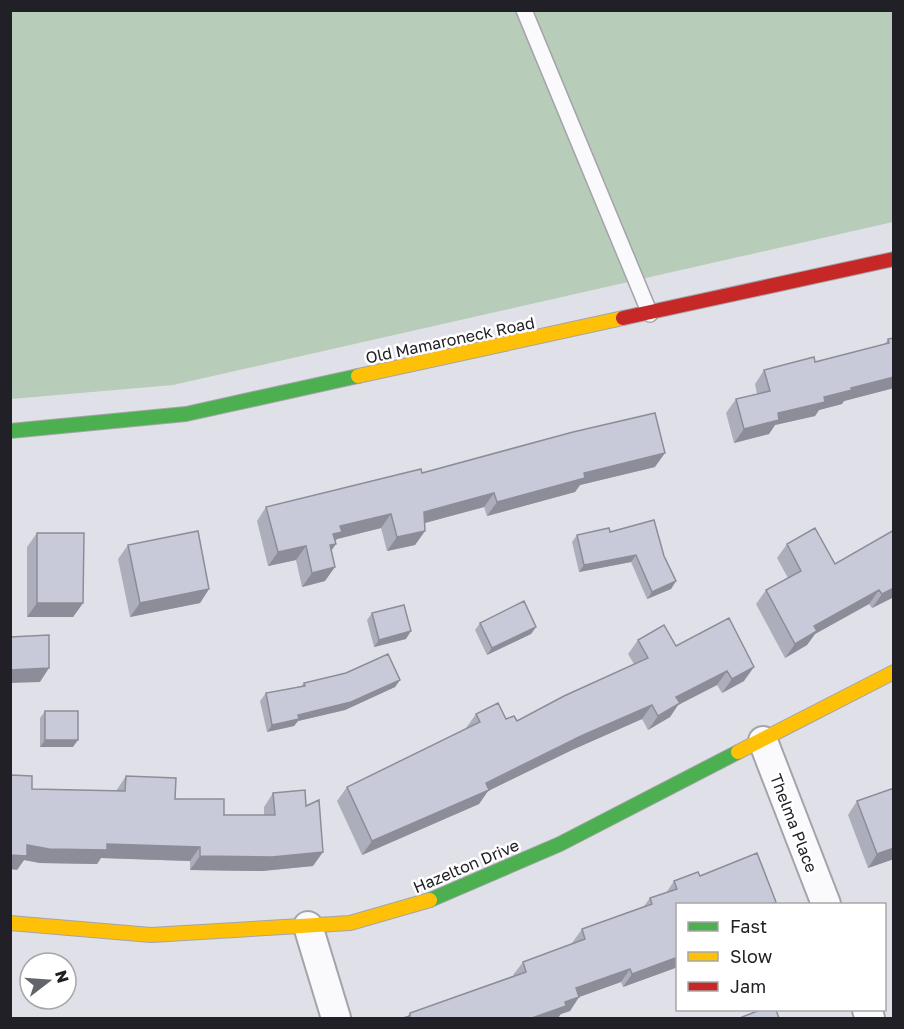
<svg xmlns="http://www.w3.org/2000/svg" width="904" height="1029" font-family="'Golos Text',sans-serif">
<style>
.green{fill:#b7ccb9}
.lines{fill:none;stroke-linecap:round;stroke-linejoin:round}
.lane-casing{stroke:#a4a4aa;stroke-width:18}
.street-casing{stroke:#a4a4aa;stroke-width:32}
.fast-casing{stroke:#a4a4aa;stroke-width:16}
.slow-casing{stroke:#a4a4aa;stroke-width:16}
.jam-casing{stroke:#a4a4aa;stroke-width:16}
.lane{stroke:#fafafc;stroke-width:15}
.street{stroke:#fafafc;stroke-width:28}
.fast{stroke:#4caf50;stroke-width:14}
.slow{stroke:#ffc107;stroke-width:14}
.jam{stroke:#c62828;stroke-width:14}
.wall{fill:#acaebb}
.shaded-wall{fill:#8c8d98}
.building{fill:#c8cad9;stroke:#8c8d98;stroke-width:1.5}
.labels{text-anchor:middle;stroke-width:5;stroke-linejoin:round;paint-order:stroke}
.street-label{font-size:16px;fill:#202026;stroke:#fff}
</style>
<rect width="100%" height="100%" fill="#e0e1e8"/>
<!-- green -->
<path class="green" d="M11 11H893V222L173 385 11 399Z"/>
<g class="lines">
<defs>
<path id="lane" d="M524 10 650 314"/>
<path id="street" d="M763 741 826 904
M308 926 336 1018
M867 1010 870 1018"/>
<path id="fast" d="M10 431 186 414 358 376
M430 900 560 844 738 752"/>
<path id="slow" d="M358 376 623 318
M738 752 894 672
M10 923 151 935 350 923 430 900"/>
<path id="jam" d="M623 318 894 259"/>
</defs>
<!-- lane casing -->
<use href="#lane" class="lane-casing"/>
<!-- street casing -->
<use href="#street" class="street-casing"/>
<!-- fast casing -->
<use href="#fast" class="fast-casing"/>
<!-- slow casing -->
<use href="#slow" class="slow-casing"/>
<!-- jam casing -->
<use href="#jam" class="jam-casing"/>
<!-- lane -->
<use href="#lane" class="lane"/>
<!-- street -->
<use href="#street" class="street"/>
<!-- fast -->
<use href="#fast" class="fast"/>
<!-- slow -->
<use href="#slow" class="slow"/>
<!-- jam -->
<use href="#jam" class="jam"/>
</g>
<!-- wall -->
<path class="wall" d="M894 338V388L844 401 842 404 819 410 815 416 775 425 769 434 734 443 726 413 736 399 757 394 755 384 764 370 815 362 885 344 888 339Z
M655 467 580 485 575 492 487 516 484 507 424 523 425 531 415 545 387 551 381 528 337 539 335 541 336 544 331 550 325 581 302 587 296 560 268 566 257 521 266 507 422 473Z
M894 530V597L872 608 869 604 815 634 807 645 785 658 756 604 766 590 788 578 777 558 787 544 835 564Z
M610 532 664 556 676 581 671 589 647 599 631 562 579 572 572 542 577 535Z
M37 533 83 603 73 617H27V547Z
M128 545 209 589 200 603 130 617 118 559Z
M372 613 406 639 374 647 367 620Z
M729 618 744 681 722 693 717 685 678 705 670 717 648 730 642 719 572 750 488 791 479 804 362 855 337 801 347 787 467 729 466 728 476 714 517 721 634 664 628 654 638 640 676 646Z
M480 623 536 627 531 634 487 655 475 630Z
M400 680 395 687 345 710 298 721 294 726 267 732 260 701 266 693 301 686 304 683Z
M45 711 73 747H40V718Z
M126 776 175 799 224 815H264V807L273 793 306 806 313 866 262 871 190 870V861L101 858 97 864 40 863 24 860 17 870 32 789 116 791Z
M894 788V859L868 868 848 815 857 801Z
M700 876 776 902 774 904H678V967L623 987 621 982 579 997 570 1011 561 1014 407 1017 410 1013 513 976V975L523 962 572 944V943L582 929 644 906 650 898 666 893 674 881Z"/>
<!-- shaded-wall -->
<path class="shaded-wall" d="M894 377V388L844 401 842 404 819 410 815 416 775 425 769 434 734 443 744 429 778 413 851 388Z
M665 453 655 467 580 485 575 492 487 516 497 502 584 473Z
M494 493 484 507 414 526 424 512Z
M391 514 381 528 337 539 332 545 336 544 326 558 333 534 340 526Z
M425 531 415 545 387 551 397 537Z
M306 546 296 560 268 566 278 552Z
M636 555 631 562 579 572 584 565Z
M335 567 325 581 302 587 312 573Z
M676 581 671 589 647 599 652 592Z
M894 588V597L872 608 882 594Z
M209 589 200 603 130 617 140 603Z
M879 590 869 604 815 634 807 645 785 658 795 644 814 626Z
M37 603H83L73 617H27Z
M536 627 531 634 487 655 492 648Z
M411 631 406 639 374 647 379 640Z
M754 667 744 681 722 693 732 679Z
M49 668 40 682 10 683V670Z
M727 671 717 685 678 705 670 717 648 730 658 716 676 697Z
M400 680 395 687 345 710 298 721 294 726 267 732 272 725Z
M652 705 642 719 572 750 488 791 479 804 362 855 372 841 581 736Z
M45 740H78L73 747H40Z
M107 844 200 847 190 861 101 858 97 864 40 863 24 860 17 870 10 869V855L27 845Z
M894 848V859L868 868 877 854Z
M323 852 313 866 262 871 190 870 200 856Z
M678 957V967L623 987 632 974Z
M630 969 621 982 579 997 570 1011 561 1014 558 1018H532L576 988Z"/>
<!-- building -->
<path class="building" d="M894 338V377L851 388 852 390 824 397 825 402 778 413 779 420 744 429 736 399 770 391 764 370 814 357 815 362 889 343 888 339Z
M655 413 665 453 584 473 585 478 497 502 494 493 424 512 425 531 397 537 391 514 340 526 342 532 333 534 336 544 330 545 335 567 312 573 306 546 278 552 266 507 421 469 422 473 573 432Z
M654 520 664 556 676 581 652 592 636 555 584 565 577 535 609 528 610 532Z
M815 528 835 564 894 530V588L882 594 879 590 814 626 817 631 795 644 766 590 801 571 787 544Z
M198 531 209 589 140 603 128 545Z
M37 533H84L83 603H37Z
M524 601 536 627 492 648 480 623Z
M404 605 411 631 379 640 372 613Z
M729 618 754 667 732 679 727 671 676 697 680 703 658 716 652 705 581 736 486 783 489 790 372 841 347 787 480 722 476 714 498 703 506 719 514 716 517 721 564 696 648 658 638 640 664 625 676 646Z
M49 635V668L10 670V637Z
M388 654 400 680 351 702 298 715 299 719 272 725 266 693 305 686 304 683 346 673Z
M45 711H78V740H45Z
M10 775 32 776V789L125 791 126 776 176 778 175 799H224V815H275L273 793 305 790 306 806 319 800 323 852 272 857 200 856V847L107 844V850L49 849 27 845V856L10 855Z
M894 788V848L877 854 857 801Z
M757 853 776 902 770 904H678V957L632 974 630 969 576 988 579 997 565 1002 566 1006 532 1018H403L410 1016V1013L526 972 523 962 585 939 582 929 652 904 650 898 677 889 674 881 698 872 700 876Z
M760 1010H776L779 1018H743L742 1017Z"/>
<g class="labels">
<!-- street labels -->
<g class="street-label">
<text transform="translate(450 340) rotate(-12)" y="6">Old Mamaroneck Road</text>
<text transform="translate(794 823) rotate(69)" y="6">Thelma Place</text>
<text transform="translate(466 866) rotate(-23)" y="6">Hazelton Drive</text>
</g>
</g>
<!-- border -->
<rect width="904" height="1029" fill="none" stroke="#202026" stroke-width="24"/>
<!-- legend -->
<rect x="676" y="903" width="210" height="108" fill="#ffffff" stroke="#a6a6a8" stroke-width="1.5"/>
<rect x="688" y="922" width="30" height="9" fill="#4caf50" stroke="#a6a6a8" stroke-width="1.5"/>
<text x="730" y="933" font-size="18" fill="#202026">Fast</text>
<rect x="688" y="952" width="30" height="9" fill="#ffc107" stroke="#a6a6a8" stroke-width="1.5"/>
<text x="730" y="963" font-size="18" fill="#202026">Slow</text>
<rect x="688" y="982" width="30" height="9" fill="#c62828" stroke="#a6a6a8" stroke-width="1.5"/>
<text x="730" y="993" font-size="18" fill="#202026">Jam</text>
<!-- north arrow -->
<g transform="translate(48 981) rotate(73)"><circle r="28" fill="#ffffff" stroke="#a6a6a8" stroke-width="1.5"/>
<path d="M0-4.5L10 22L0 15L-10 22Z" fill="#63646a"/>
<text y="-9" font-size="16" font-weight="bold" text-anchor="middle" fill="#202026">N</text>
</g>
</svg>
